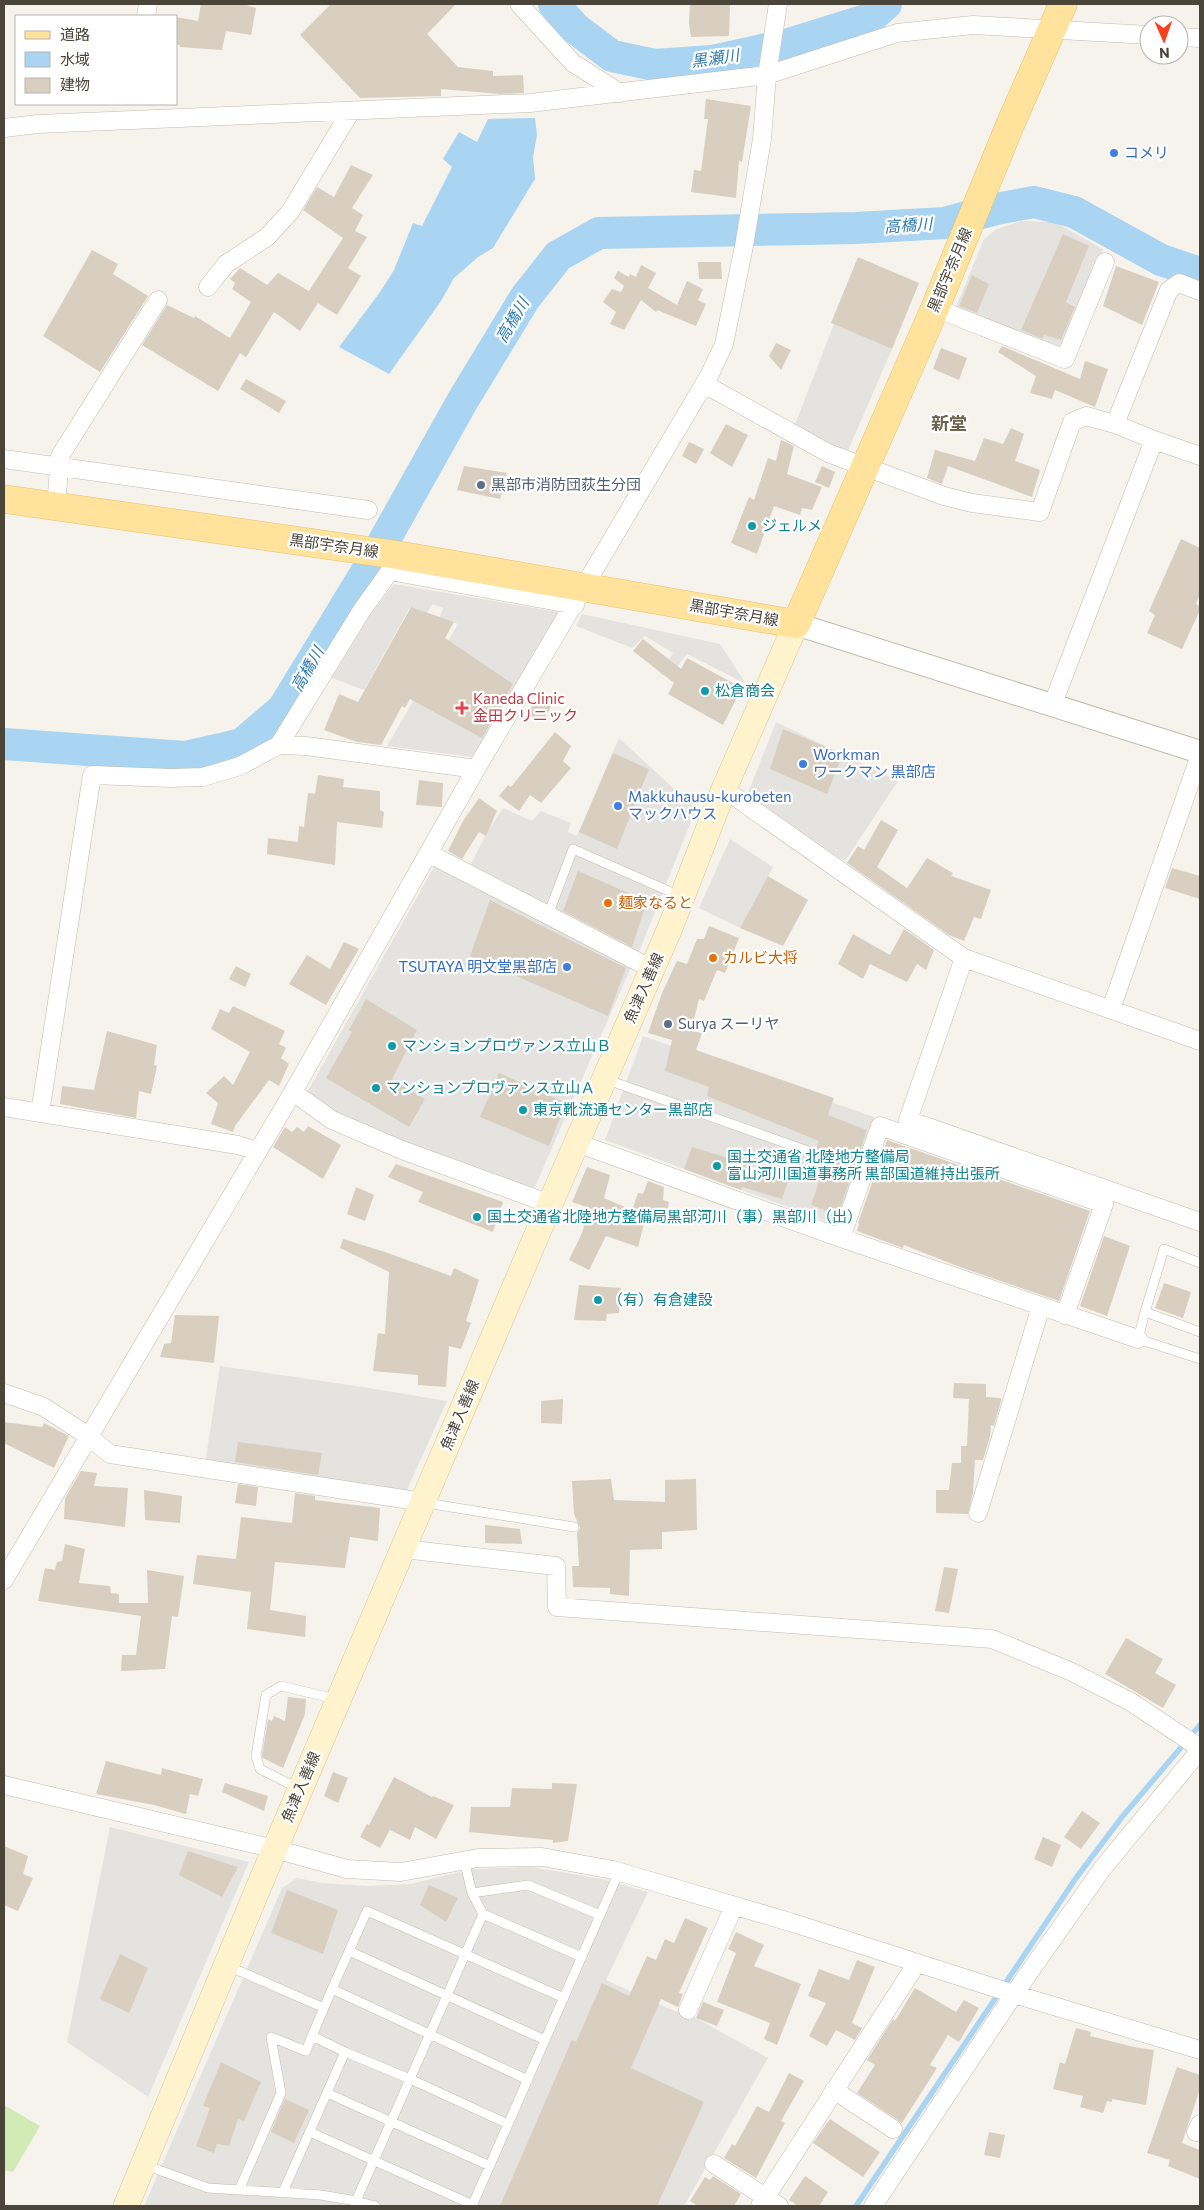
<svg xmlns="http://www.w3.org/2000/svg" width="1204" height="2210" font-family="Commissioner,'Noto Sans JP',sans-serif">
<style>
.green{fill:#d2eab5}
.parking{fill:#e5e3e0}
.water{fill:#a9d4f2}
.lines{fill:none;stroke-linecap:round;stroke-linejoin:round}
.stream{stroke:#a9d4f2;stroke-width:5.5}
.river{stroke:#a9d4f2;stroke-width:32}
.building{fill:#d8cfc1}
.service-casing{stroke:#c2bbae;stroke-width:10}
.minor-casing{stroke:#c2bbae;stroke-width:19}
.tertiary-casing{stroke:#c2bbae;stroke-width:24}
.secondary-casing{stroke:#d6c79b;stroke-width:26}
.primary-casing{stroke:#e6c16a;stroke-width:29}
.service{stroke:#fff;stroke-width:9}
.minor{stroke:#fff;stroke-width:18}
.tertiary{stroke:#fff;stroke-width:22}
.secondary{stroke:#fff3cd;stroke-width:25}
.primary{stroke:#ffe39c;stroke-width:28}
.shop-dot{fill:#3f7fe0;stroke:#fff;stroke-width:2}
.service-dot{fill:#5c6f8a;stroke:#fff;stroke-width:2}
.culture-dot{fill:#0f9aa8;stroke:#fff;stroke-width:2}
.health-dot{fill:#e0444e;stroke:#fff;stroke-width:2}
.food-dot{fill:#e8710a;stroke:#fff;stroke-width:2}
.labels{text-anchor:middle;stroke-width:4.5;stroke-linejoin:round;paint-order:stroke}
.shop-label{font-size:15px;fill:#366cbe;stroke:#fff;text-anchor:start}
.street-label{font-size:15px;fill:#4b4439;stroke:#fff}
.service-label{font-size:15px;fill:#4e5e75;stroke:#fff;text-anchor:start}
.culture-label{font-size:15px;fill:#0d838f;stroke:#fff;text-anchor:start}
.health-label{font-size:15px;fill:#be3a42;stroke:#fff;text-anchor:start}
.food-label{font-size:15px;fill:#c56008;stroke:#fff;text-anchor:start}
.water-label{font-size:16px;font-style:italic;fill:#2e7ab2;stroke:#fff}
.quarter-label{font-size:18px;font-weight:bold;fill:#6e6250;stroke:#fff}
</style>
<rect width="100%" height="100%" fill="#f6f3ec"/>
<!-- green -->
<path class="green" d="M4 2105 40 2126 13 2172 4 2170Z"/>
<!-- parking -->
<path class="parking" d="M1021 221 1054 222 1103 249 1063 348 956 307 984 239 997 229Z
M834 324 892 349 847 453 794 427Z
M394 584 558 612 472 757 387 746 458 624 440 617 443 608 432 604 427 613 410 607 364 690 332 678 370 615Z
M582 614 720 644 746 684 687 654 669 677 660 674 673 653 645 636 632 648 576 626Z
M776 722 898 781 845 861 808 840 746 798Z
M619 738 696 809 639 952 470 866 487 832 503 808 532 821 541 811 571 823 568 832 577 836Z
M730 839 773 867 740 928 699 908Z
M434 867 631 967 527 1205 359 1142 300 1105Z
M643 1036 874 1117 837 1225 605 1140Z
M220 1366 363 1387 447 1401 406 1492 205 1464Z
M110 1827 249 1862 148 2097 67 2042Z
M531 1867 602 1879 648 1892 606 1980 667 2008 696 2018 768 2058 684 2206H144L282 1888 297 1878 322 1883 367 1886 411 1884 471 1869Z"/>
<!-- water -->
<path class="water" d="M535 118 537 135 533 157 535 179 493 248 478 257 454 278 441 301 389 374 339 347 380 292 394 270 413 223 422 226 452 167 443 159 459 132 477 142 488 119Z"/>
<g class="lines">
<!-- stream -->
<path class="stream" d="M856 2206 1076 1878 1122 1817 1200 1725"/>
<!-- river -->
<path class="river" d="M554 4 575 28 612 56 655 65 712 61 789 44 869 19 886 4
M4 744 185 757 242 744 283 709 370 566 463 400 525 298 558 256 599 233 856 228 945 223 996 209 1034 202 1074 212 1161 260 1200 273"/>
</g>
<!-- building -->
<path class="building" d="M201 4H243L256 8 251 35 226 31 222 50 180 47V45H176V17L198 21Z
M331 4H456L427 34 458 67 493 71V76L523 75 524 93 500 94 441 89V96L360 98 300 35Z
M690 4H730L729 36 691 37 689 23Z
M706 99 751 106 742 162 739 161 736 198 691 192 694 170 701 171 708 119H704Z
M351 165 373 175 352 208 363 215 355 231 367 237 348 268 361 276 337 315 318 303 300 331 274 312 246 357 240 353 218 391 142 345 167 305 194 318 195 316 230 338 251 302 232 289 235 283 230 279 240 268 267 285 278 273 309 291 343 238 303 210 317 187 334 197Z
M1063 234 1089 246 1066 302 1075 307 1061 340 1044 335 1043 339 1021 330Z
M92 250 118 264 113 274 148 296 100 372 43 336Z
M858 257 919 283 892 349 831 323Z
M698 262H721L722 279H699Z
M641 265 656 273 648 288 677 305 687 281 703 289 698 300 706 304 696 326 657 310 656 312 641 300 624 330 610 324 616 312 603 302 612 289 621 292 624 286 614 278 618 271 629 277 630 274 636 277Z
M1116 266 1159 282 1142 325 1103 306Z
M972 275 989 284 977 313 959 306Z
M776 343 791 350 781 370 769 356Z
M1002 346 1080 379 1085 361 1108 369 1095 407 1055 390 1052 399 1030 393 1036 376 998 352Z
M941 348 967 358 959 380 933 369Z
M246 379 286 401 279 413 240 389Z
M726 424 748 435 732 467 710 453Z
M1011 428 1024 434 1015 461 1040 470 1032 497 948 466 942 484 927 478 935 450 975 461 984 438 1003 444Z
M781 440 794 446 787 474 822 487 812 510 802 508 800 515 774 506 757 554 731 543 749 497 754 500 768 458 776 461Z
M689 442 704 449 696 464 682 456Z
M464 466 507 473 500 499 457 490Z
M822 466 835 472 829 488 815 482Z
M1181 539 1200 548V594L1196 604 1200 607V610L1182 649 1147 633 1155 615 1149 611Z
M411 607 454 622 445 638 513 684 482 738 410 699 405 708 402 706 381 745 357 742 324 730 339 694 358 702Z
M643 639 681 669 687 658 742 688 723 725 668 694 674 683 633 651Z
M537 698 551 707 541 723 526 714Z
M783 729 843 754 827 794 770 769Z
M555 732 571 746 563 761 571 768 541 803 530 795 519 811 499 796 508 785 511 787Z
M613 753 649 769 617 849 579 832Z
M318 775 344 779 343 787 380 791V810L384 812 382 828 337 822 335 865 267 854 268 838 298 842 299 826 304 827 308 793 315 794Z
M419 780 443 783 442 807 416 805Z
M479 798 497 811 486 836 479 832 462 859 448 851 463 821Z
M881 820 898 830 877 867 907 888 927 858 953 873 951 876 991 890 981 919 974 917 964 941 949 935 847 863 858 846 864 850Z
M1172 868 1200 876V899L1165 888Z
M578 871 647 901 632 947 563 911Z
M768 876 808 900 783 946 740 928Z
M490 900 626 968 608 1016 470 956Z
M709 926 739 938 725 973 717 970 704 1001 699 999 691 1031 702 1033 696 1050 834 1098 828 1115 867 1130 838 1215 811 1205 826 1161 814 1156 819 1141 707 1096 709 1087 665 1071 672 1040 648 1033 662 993 677 961 687 964 697 939H704Z
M904 929 934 950 926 970 917 964 907 982 870 964 863 979 838 964 853 934 890 955Z
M344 942 359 949 326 1005 289 984 307 955 330 969Z
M236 966 251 974 245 987 229 979Z
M366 999 417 1030 392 1079 425 1099 409 1127 326 1078 352 1032 349 1030Z
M233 1006 285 1031 279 1044 286 1048 281 1058 289 1064 279 1086 269 1080 235 1126 233 1132 211 1124 218 1103 206 1093 224 1076 233 1085 250 1052 211 1029 220 1009 229 1013Z
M107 1031 157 1045 154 1065 157 1066 151 1094 139 1091 136 1118 60 1104 62 1086 94 1090Z
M499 1073 566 1103 549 1146 480 1117Z
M308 1126 341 1145 323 1179 273 1147 285 1127 292 1132 297 1127 304 1132Z
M887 1140 1090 1211 1059 1301 960 1267 904 1245 903 1248 857 1231 859 1224 858 1223Z
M692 1147 749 1164 748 1168 788 1181 782 1199 742 1187 741 1190 684 1169Z
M396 1164 503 1202 493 1232 418 1202 423 1192 388 1177Z
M587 1167 610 1175 604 1198 632 1210 638 1193 643 1194 648 1181 664 1187 663 1200 669 1202 668 1208 679 1211 676 1225 646 1216 638 1247 606 1236 589 1270 569 1260 582 1233 590 1208 572 1202Z
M356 1187 374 1195 365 1221 347 1214Z
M1104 1236 1130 1246 1107 1316 1080 1306Z
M343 1239 385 1252 451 1276 454 1268 479 1280 466 1321 471 1323 461 1349 449 1346 446 1387 418 1385V1375L373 1371 378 1333 385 1334 389 1272 340 1248Z
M1164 1283 1191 1292 1183 1318 1155 1308Z
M579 1285 621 1288 619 1313 607 1314 606 1321 574 1320Z
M175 1315 219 1316 214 1363 160 1357 164 1344 171 1343Z
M954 1383 986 1384V1397L1001 1398V1401L994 1426 991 1425 990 1437 983 1460H975L973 1493 968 1514 936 1513V1490H949L952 1463H961V1446H967L969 1399 953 1398Z
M563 1399 562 1424 541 1423V1401Z
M4 1422 42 1427 44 1423 69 1436 54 1468 4 1443Z
M238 1442 322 1453 318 1475 235 1462Z
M81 1471 97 1473 94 1486 128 1488 125 1527 64 1519 65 1498Z
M611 1479 614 1500 665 1502V1480L696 1479 697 1530 662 1532V1549L630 1550 629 1596 610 1594V1588L573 1587 572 1566H579L577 1533 580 1528 574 1514 572 1481Z
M238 1484 258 1487 256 1506 235 1503Z
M144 1490 182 1496 180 1523 145 1520Z
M295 1493 315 1496V1500L380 1508 378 1541 350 1537 345 1568 275 1562 270 1610 306 1616 305 1637 247 1629 251 1592 193 1584 197 1555 236 1559 241 1517 292 1523Z
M485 1525 520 1529 522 1544 485 1543Z
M65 1544 85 1549 79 1583 110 1586 111 1593 119 1594V1603H148L147 1570 184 1576 178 1617 172 1616 165 1669 121 1671 122 1655H136L141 1616 38 1601 45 1568 55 1570 57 1562 62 1561Z
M944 1567 958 1569 949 1613 935 1611Z
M1126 1638 1163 1659 1155 1673 1176 1685 1163 1708 1105 1674Z
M288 1697 306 1699 305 1714 283 1768 263 1758 262 1756 268 1719 272 1721 274 1716 285 1721Z
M106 1761 161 1775 162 1768 203 1779 198 1796 190 1794 186 1814 154 1805 96 1794Z
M333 1772 348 1778 338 1803 324 1796Z
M394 1777 432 1797 433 1796 454 1805 436 1839 415 1827 410 1840 390 1830 380 1848 360 1837 367 1824 369 1825Z
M225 1783 268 1796 264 1811 222 1792Z
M552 1783 577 1784 568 1841 553 1843V1840L469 1832 471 1807H510L512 1788 552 1789Z
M1082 1811 1100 1823 1081 1849 1064 1837Z
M1043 1837 1061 1845 1052 1867 1034 1859Z
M4 1846 28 1856 23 1874 33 1878 18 1911 4 1905Z
M188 1851 238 1867 222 1897 179 1875Z
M429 1885 458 1898 446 1922 420 1905Z
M287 1890 338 1910 323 1954 271 1933Z
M685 1918 708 1928 679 1993 683 1994 678 2007 661 1999 631 2068 704 2102 657 2206H500L572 2040 576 2042 602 1983 629 1996 647 1956 656 1960 665 1939 674 1943Z
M736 1932 764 1945 754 1966 801 1984 777 2045 764 2039 770 2023 717 2002 736 1953 728 1949Z
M120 1954 148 1968 129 2013 100 1999Z
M857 1960 875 1967 852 2023 862 2028 855 2040 836 2030 827 2046 809 2036 826 2003 808 1996 819 1969 849 1980Z
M915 1988 956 2012 964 2000 979 2008 959 2042 948 2035 930 2065 937 2068 902 2123 857 2093 875 2065 867 2060 893 2019 895 2021Z
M703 2002 724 2010 717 2026 696 2018Z
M1076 2028 1091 2032 1090 2036 1134 2047 1154 2050 1146 2105 1112 2099V2102L1107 2101 1103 2113 1080 2107 1083 2096 1053 2089 1060 2062 1065 2064Z
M221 2062 261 2082 244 2121 238 2119 229 2146 217 2144 214 2153 196 2146 210 2108 203 2106Z
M1177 2067 1200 2075V2089L1182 2143 1200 2150V2179L1168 2166 1170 2160 1147 2153Z
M789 2073 804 2081 781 2121 785 2123 756 2178 724 2158 732 2144 735 2146 757 2106 769 2112Z
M285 2099 309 2110 294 2143 271 2132Z
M830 2119 880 2152 863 2177 813 2143Z
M989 2132 1005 2135 1000 2158 984 2155Z
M713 2176 741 2194 734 2206H698L690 2201 705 2177 710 2180Z
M805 2176 828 2192 819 2206H798L789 2200Z"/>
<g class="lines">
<defs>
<path id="service" d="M548 915 573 849 680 896
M605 1079 808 1151
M1200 1263 1164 1249 1145 1312 1200 1332
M1145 1312 1138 1339 1200 1359
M426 1503 574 1527
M298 1788 260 1769 256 1756 266 1695 281 1686 336 1699
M464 1860 472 1893 528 1885 600 1915
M472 1893 483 1914
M349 1951 367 1911 564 1998
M228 1966 324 2008
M332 1989 349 1951 545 2040
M345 2052 312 2036 332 1989 528 2080
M327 2093 490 2166
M310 2132 473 2205
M145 2165 208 2188 321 2195 356 2201
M239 2190 281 2093 271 2037 306 2051 312 2036
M283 2192 345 2052 410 2079 508 2124
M375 2206 356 2201 483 1914 582 1957
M472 2206 619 1872"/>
<path id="minor" d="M519 4 573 63 620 93
M146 16 148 4
M1179 37 1200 38
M4 128 38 124 530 103 767 75 897 33 973 25 1149 35
M208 287 226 264 267 237 290 212 351 111
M935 308 1065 359 1105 262
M704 384 828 453 944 496 972 503 1040 512 1072 422 1086 416 1115 424
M1154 440 1115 424 1169 290 1179 283 1200 291
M4 459 368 510
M56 507 60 456 158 300
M1052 706 1154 440 1200 456
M279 745 362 610 390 571 575 605
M724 789 964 958 1200 1041
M428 853 652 969
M964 958 908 1120 1200 1222
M1111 1009 1200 755
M293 1092 332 1120 402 1150 550 1204
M4 1107 238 1145 257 1151
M40 1113 92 775 171 778 203 777 240 766 279 745 306 746 476 769
M577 1143 841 1238
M1065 1315 1104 1204 880 1126 841 1238 1041 1306 1138 1339
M4 1393 44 1407 88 1436 110 1454 423 1502
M978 1513 1041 1306
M403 1549 556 1566 557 1607 992 1639 1072 1672 1131 1702 1200 1748
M4 1580 293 1092 476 769 710 374 724 344 744 246 762 139 767 75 778 4
M4 1785 275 1849 347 1869 401 1872 478 1858 542 1857 613 1870 790 1922 1014 1994 1200 2050
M688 2010 734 1906
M834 2090 893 2129
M1196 2132 1200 2124
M714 2164 779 2206
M760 2206 917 1963
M873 2206 1014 1994 1102 1869 1200 1750"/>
<path id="tertiary" d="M796 624 1200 752"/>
<path id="secondary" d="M126 2206 262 1879 550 1204 670 928 724 789 796 624"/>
<path id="primary" d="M4 499 397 555 796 624 935 308 1010 125 1063 4"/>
</defs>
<!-- service casing -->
<use href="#service" class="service-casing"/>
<!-- minor casing -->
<use href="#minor" class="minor-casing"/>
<!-- tertiary casing -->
<use href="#tertiary" class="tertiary-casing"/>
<!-- secondary casing -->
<use href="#secondary" class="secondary-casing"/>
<!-- primary casing -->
<use href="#primary" class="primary-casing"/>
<!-- service -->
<use href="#service" class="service"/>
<!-- minor -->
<use href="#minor" class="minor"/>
<!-- tertiary -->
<use href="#tertiary" class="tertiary"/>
<!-- secondary -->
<use href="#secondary" class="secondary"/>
<!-- primary -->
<use href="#primary" class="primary"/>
</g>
<!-- markers -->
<g class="shop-dot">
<circle cx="1114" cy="153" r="5"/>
<circle cx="803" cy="764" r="5"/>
<circle cx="618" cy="806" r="5"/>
<circle cx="567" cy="967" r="5"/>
</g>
<g class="service-dot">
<circle cx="481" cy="485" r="5"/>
<circle cx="668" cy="1024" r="5"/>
</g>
<g class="culture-dot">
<circle cx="752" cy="526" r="5"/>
<circle cx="705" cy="691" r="5"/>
<circle cx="392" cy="1046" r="5"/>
<circle cx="376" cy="1088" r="5"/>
<circle cx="523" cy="1110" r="5"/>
<circle cx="717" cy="1166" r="5"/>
<circle cx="477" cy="1217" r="5"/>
<circle cx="598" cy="1300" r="5"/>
</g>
<path class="health-dot" d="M459.5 700.5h5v5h5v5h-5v5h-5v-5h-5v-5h5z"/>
<g class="food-dot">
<circle cx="608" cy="903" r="5"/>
<circle cx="713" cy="958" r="5"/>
</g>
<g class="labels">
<!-- shop labels -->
<g class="shop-label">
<text x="1124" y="158">コメリ</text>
<text x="813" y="760">Workman<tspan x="813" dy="17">ワークマン 黒部店</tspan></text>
<text x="628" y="802">Makkuhausu-kurobeten<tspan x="628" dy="17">マックハウス</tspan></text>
<text x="557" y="972" text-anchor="end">TSUTAYA 明文堂黒部店</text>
</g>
<!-- street labels -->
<g class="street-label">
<text transform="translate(950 270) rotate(-67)" y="5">黒部宇奈月線</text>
<text transform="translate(334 546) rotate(8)" y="5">黒部宇奈月線</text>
<text transform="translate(734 613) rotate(10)" y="5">黒部宇奈月線</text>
<text transform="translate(644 988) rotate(-66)" y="5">魚津入善線</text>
<text transform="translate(460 1415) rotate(-67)" y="5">魚津入善線</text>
<text transform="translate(301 1787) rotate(-67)" y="5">魚津入善線</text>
</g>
<!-- service labels -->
<g class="service-label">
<text x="491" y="490">黒部市消防団荻生分団</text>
<text x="678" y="1029">Surya スーリヤ</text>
</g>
<!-- culture labels -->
<g class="culture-label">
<text x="762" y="531">ジェルメ</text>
<text x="715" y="696">松倉商会</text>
<text x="402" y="1051">マンションプロヴァンス立山Ｂ</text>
<text x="386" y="1093">マンションプロヴァンス立山Ａ</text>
<text x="533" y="1115">東京靴流通センター黒部店</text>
<text x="727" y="1162">国土交通省 北陸地方整備局<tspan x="727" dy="17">富山河川国道事務所 黒部国道維持出張所</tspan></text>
<text x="487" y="1222">国土交通省北陸地方整備局黒部河川（事）黒部川（出）</text>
<text x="608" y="1305">（有）有倉建設</text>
</g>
<!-- health labels -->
<g class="health-label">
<text x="473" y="704">Kaneda Clinic<tspan x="473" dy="17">金田クリニック</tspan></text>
</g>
<!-- food labels -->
<g class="food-label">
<text x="618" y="908">麺家なると</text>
<text x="723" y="963">カルビ大将</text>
</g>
<!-- water labels -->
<g class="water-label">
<text transform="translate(715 58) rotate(-8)" y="6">黒瀬川</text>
<text transform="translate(908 225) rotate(-4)" y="6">高橋川</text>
<text transform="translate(512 320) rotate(-59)" y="6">高橋川</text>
<text transform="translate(307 669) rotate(-60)" y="6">高橋川</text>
</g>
<!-- quarter labels -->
<g class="quarter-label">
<text x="949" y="430">新堂</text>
</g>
</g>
<!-- border -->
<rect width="1204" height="2210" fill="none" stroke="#4b4439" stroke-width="10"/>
<!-- legend -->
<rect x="15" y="15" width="162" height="90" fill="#ffffff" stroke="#b7b4b0"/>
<rect x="25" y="31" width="25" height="8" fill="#ffe39c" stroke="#b7b4b0"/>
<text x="60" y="40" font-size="15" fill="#4b4439">道路</text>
<rect x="25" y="52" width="25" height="15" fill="#a9d4f2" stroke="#b7b4b0"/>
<text x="60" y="65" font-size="15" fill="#4b4439">水域</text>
<rect x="25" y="78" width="25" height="15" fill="#d8cfc1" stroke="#b7b4b0"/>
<text x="60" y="90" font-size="15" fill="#4b4439">建物</text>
<!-- north arrow -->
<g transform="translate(1164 40) rotate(178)"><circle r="24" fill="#ffffff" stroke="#b7b4b0"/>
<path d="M0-4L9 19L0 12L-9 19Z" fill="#fc3f1d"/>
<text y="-8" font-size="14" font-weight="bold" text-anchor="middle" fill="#4b4439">N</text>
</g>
</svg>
